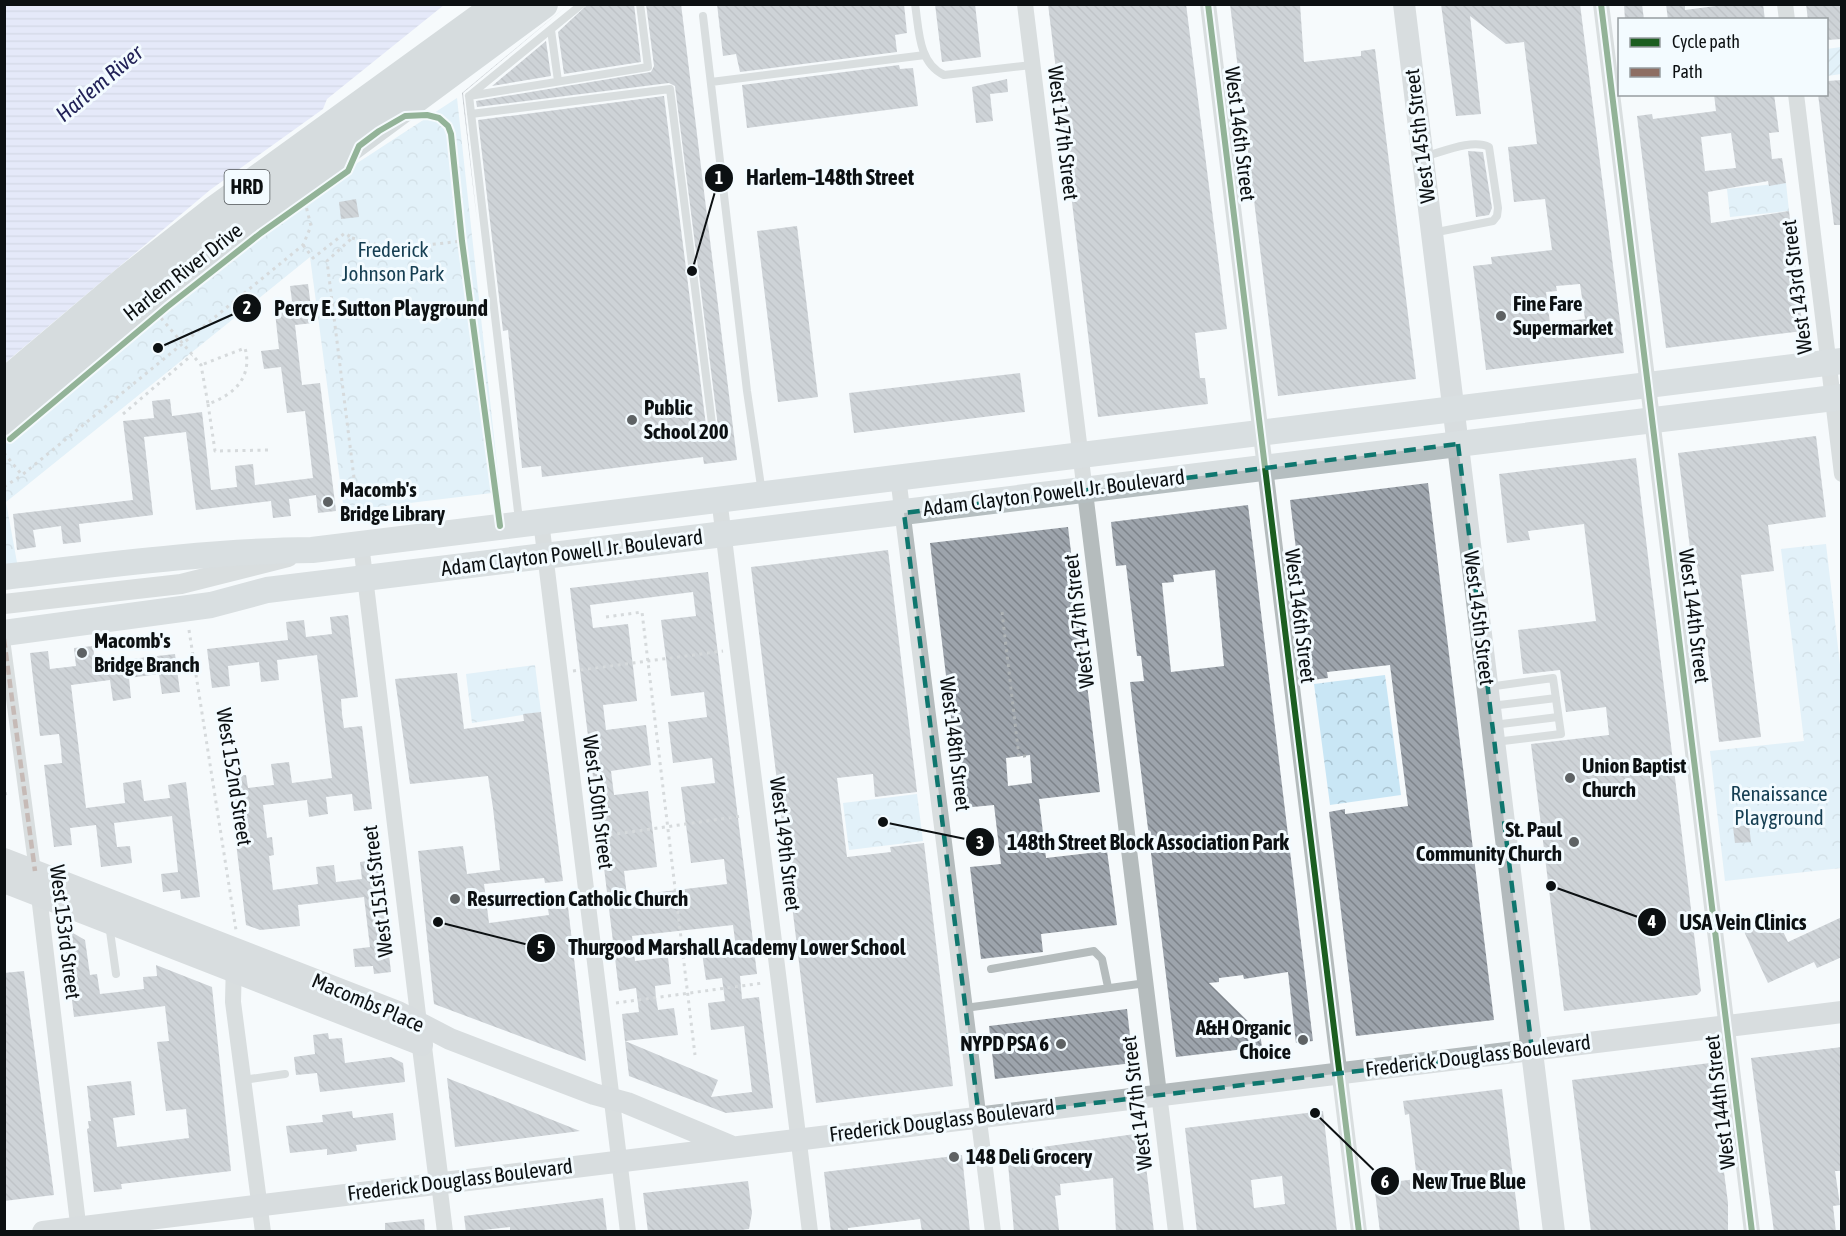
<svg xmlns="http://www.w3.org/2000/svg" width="1846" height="1236" font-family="'Asap Condensed',sans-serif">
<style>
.park{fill:url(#park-crowns)}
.garden{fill:url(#garden-furrows)}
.water{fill:url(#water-rules)}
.building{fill:url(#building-back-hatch);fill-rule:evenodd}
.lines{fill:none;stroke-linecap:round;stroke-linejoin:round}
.path{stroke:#afb4b6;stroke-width:3;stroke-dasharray:3 4.5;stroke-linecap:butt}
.service{stroke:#b5bcbd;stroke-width:8}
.pedestrian{stroke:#b5bcbd;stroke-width:12}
.minor{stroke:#b5bcbd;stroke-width:16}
.tertiary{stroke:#b5bcbd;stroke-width:20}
.secondary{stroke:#b3babc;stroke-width:22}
.primary{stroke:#b5bec0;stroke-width:26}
.motorway{stroke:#afb8ba;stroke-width:30}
.quiet{stroke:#8d6e63;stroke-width:4.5;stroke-dasharray:9 4.5;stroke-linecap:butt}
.cycleway-casing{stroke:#f3fbff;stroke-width:10}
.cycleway{stroke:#1b5e20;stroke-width:6}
.marked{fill:none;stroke:#0f766e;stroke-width:4.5;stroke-dasharray:12 8;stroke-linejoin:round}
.poi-dot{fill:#5e6264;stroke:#f3fbff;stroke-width:2}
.labels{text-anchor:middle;stroke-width:6;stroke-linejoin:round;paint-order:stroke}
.shield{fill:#f3fbff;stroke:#515659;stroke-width:1.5}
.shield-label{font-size:20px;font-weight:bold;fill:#0c1012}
.street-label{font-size:21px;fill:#0c1012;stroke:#f3fbff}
.park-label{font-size:21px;fill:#153e52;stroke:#f3fbff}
.poi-label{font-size:21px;font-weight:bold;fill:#0c1012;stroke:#f3fbff;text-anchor:start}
.water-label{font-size:22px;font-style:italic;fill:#222257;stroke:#f3fbff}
.leader{fill:none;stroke:#0c1012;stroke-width:2}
.callout-dot{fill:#0c1012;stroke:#f3fbff;stroke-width:2}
.mark-label{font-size:18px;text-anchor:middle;font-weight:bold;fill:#fff}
.callout-label{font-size:22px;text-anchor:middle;font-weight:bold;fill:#0c1012;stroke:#f3fbff;stroke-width:6;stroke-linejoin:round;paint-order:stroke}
</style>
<defs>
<pattern id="park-crowns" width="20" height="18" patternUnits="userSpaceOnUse" patternTransform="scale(1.5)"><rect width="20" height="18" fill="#c9e6f5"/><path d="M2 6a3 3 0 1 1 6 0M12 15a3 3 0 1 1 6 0" fill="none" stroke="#abc4d1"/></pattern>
<pattern id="garden-furrows" width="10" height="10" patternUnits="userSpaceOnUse" patternTransform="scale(1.5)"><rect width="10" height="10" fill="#c9e6f5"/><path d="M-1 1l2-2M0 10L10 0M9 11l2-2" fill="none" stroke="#abc4d1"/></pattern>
<pattern id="water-rules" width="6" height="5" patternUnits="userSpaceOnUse" patternTransform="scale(1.5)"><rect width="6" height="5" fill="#d0d5f6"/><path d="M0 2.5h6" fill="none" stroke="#b1b6d2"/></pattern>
<pattern id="building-back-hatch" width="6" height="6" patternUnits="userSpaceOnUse" patternTransform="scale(1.5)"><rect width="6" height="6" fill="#9da4ac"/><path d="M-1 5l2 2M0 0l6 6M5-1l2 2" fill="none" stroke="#7e848b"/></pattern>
</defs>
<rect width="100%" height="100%" fill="#f6fafc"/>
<!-- park -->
<path class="park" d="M457 98 500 492 344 511 310 257 6 502 18 568 5 569 4 445 276 216Z
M1786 183 1789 211 1730 217 1727 189Z
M1826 544 1842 682 1841 868 1725 881 1710 751 1804 741 1781 549Z
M535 665 541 712 472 723 466 674Z
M1385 675 1401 795 1330 805 1314 684Z
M917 794 923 841 849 850 843 803Z"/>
<!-- garden -->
<path class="garden" d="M1841 47V74L1827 76V49Z"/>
<!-- water -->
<path class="water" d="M5 4H444V5L327 99 323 109 210 190 5 363Z"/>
<!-- building -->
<path class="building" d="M569 4 463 93 477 221 462 93Z
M588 4H634L641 62 564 74 558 32Z
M646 4H681L737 460 704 464 703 457 542 477 541 466 522 468 508 330 503 331 478 120 664 96 707 433 713 438 719 434 675 86 669 83 477 107 476 101 651 72 654 66Z
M717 4H904L907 33 895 35 897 52 740 72 736 54 723 56Z
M935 4H975L981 57 942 62Z
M1048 4H1186L1227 329 1195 333 1200 378H1205L1208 404 1098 417Z
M1230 4H1300L1304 62 1361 56V51L1375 49 1416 379 1278 396Z
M1441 4H1580L1624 353 1486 370 1473 266 1492 264 1491 257 1552 250 1545 199 1514 202 1508 147 1537 144 1524 42 1506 44 1470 16 1481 114 1456 116ZM1580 284 1585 319 1550 323 1546 292 1557 291 1556 286Z
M1624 4H1642L1644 20H1625Z
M1666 4H1685V10L1731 4H1763L1765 20H1668Z
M1806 4H1842V39L1827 40V20H1808Z
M546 41 551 76 492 86Z
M899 65 900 69 913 68 918 106 747 128 742 85Z
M1007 79 1008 92 990 94 993 121 976 123 972 87Z
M1842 80V225H1834L1818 94H1827V81Z
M1714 94H1774L1779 132 1769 133 1772 159 1782 158 1786 183 1769 186 1768 181 1708 192 1711 223 1789 211 1803 331 1666 348 1637 116 1652 114 1653 119 1716 111ZM1731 133 1736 168 1705 171 1701 137Z
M1468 151 1483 152 1492 208 1489 215 1476 217Z
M356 199 359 217 341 219 339 202Z
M797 226 818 397 778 402 757 231Z
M308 284 313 323 295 325 302 385 320 383 336 511 318 513 316 495 289 499 291 516 273 518 271 501 196 510 186 432 144 437 153 515 79 524 81 542 63 544 61 526 33 530 36 547 17 550 13 514 133 500 123 421 154 418 152 401 170 399 172 416 202 412 211 490 237 487 235 466 253 464 255 485 313 478 305 411 287 413 281 367 264 369 261 351 279 349 274 303 292 301 290 286Z
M1020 373 1025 412 854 433 849 393Z
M1816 436 1826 517 1768 525 1774 571 1741 575 1761 737 1719 742 1698 570 1694 556H1691L1678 453Z
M1636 458 1701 991 1697 995 1564 1011 1531 744 1609 735 1606 707 1566 712 1560 670 1523 674 1518 630 1596 621 1590 573 1584 524 1528 531 1530 540 1507 543 1499 474Z
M1428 483 1494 1020 1356 1036 1329 812 1345 809V814L1408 806 1399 737 1390 665 1327 672 1328 678 1312 680 1290 500Z
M1248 505 1313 1041 1296 1043 1288 972 1244 979 1243 975 1219 978V982L1209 983 1260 1033 1262 1047 1176 1057 1130 682 1144 681 1141 656H1137L1126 565 1116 566 1111 522ZM1215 570 1224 666 1171 672 1162 583 1174 582 1173 575Z
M1068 527 1100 792 1039 799 1046 858 1107 851 1117 925 1041 934 1043 952 981 959 970 867 1001 864 994 805 962 808 930 543ZM1030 755 1032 783 1008 786 1006 758Z
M888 550 917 792 875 797 873 774 837 778 847 857 891 852 890 847 924 843 953 1086 816 1103 751 567Z
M708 572 757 974 740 976 742 999 759 997 773 1108 726 1113 629 1076 625 1041 718 1080 711 1097 752 1092 744 1026 711 1030 708 1003 725 1001 722 978 706 980 702 953 736 948 733 925 632 936 635 961 668 957 671 984 655 986 656 998 658 1010 674 1008 678 1035 625 1041 622 1014 639 1012 636 988 619 991 570 588ZM693 592 696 616 661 620 671 696 704 692 707 717 668 722 673 763 712 758 715 783 681 787 691 863 724 859 727 884 627 896 624 871 657 867 648 791 614 795 611 771 651 765 646 725 606 730 603 705 637 701 628 624 593 628 590 605Z
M348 615 358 697 341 699 342 714 344 728 362 726 372 809 354 811 352 794 326 797 328 814 309 817 307 800 263 805 267 838 272 837 274 855 269 856 273 890 318 884 316 867 334 865 336 882 362 879 360 862 378 859 391 972 374 974 373 966 355 967 353 949 370 947 364 897 298 905 300 926 260 930 246 925 228 777 246 775 248 788 274 785 271 764 289 762 292 783 332 778 317 655 277 660 279 680 261 682 259 662 228 666 230 686 212 688 207 649 288 640 286 622 304 620 306 637 332 634 330 617Z
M93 646 95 663 175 654 180 692 162 694 159 674 129 678 131 698 113 701 110 680 71 685 86 808 125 803 123 783 141 780 144 801 170 798 168 785 186 782 200 897 181 899 180 890 163 892 161 874 178 872 172 816 114 823 117 847 130 846 132 863 101 867 96 825 70 828 72 845 54 847 44 765 62 763 61 749 59 734 40 736 30 653 48 651 50 669 76 666 74 648Z
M457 673 464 729 524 721 523 714 541 712 563 881 545 883 544 878 484 884 489 923 549 915 548 909 568 907 586 1061 434 1004 418 851 463 846 467 874 500 870 493 808 488 776 410 784 395 679Z
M1749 825 1751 842 1735 843 1733 827Z
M1773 910 1788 942 1842 917V957L1817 968 1814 962 1768 983 1741 925Z
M73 933 85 940 90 975 97 974 100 994 144 989 143 977 157 976 156 965 212 987 231 1171 121 1184 122 1189 94 1192 87 1129 89 1128 88 1121H91L87 1086 131 1081 135 1115 113 1118 117 1147 189 1138 186 1109 166 1111 157 1042 169 1041 165 1006 74 1017 64 934Z
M24 971 54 1195 4 1201V973Z
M1127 1009 1133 1063 995 1079 989 1026Z
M328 1033 329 1039 342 1038 345 1063 391 1057 403 1063 405 1082 320 1092 317 1073 296 1075 294 1057 315 1054 313 1035Z
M1842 1047V1171H1835L1840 1205 1833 1206 1836 1232H1774L1751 1058Z
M1710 1063 1728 1203V1232H1591L1572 1080Z
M447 1078 500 1099 580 1131 455 1147Z
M1502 1089 1520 1232H1380L1374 1184 1417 1179 1409 1114 1405 1115 1403 1101Z
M352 1111 353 1118 393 1113 396 1140 356 1145 357 1151 327 1155V1149L290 1153 286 1126 323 1122 322 1115Z
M1323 1111 1337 1232H1197L1185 1128ZM1282 1176 1285 1204 1254 1208 1251 1180Z
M1142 1133 1154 1232H1116L1113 1178 1060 1184 1061 1195 1055 1196 1059 1230 1014 1232 1007 1152Z
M962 1155 970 1232H922L920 1219 848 1228V1232H831L824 1172Z
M748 1181 752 1213 749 1229 726 1232H648L643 1193Z
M603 1198 607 1232H510V1227L466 1232 464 1216Z
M424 1219 425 1232H385V1223Z"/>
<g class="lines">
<!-- path -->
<path class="path" d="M352 238 392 249 462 241
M303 245 313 258 345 233 352 238 327 261 359 518
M161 318 201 365 208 404C234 395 253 377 245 348L201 365
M208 404 215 451 272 450
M123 414 192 355
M4 453 22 475 303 245 311 226 306 206
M4 487 22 475
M1002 612 1019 757 1029 755
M606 617 642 612 695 1055
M189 630 236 930
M573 671 723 651
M4 794 9 793
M595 837 742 816
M616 1003 763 983"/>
<!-- service -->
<path class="service" d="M915 4C919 29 918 63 944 75L1032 65
M703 16 747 391 762 493
M551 30 558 81
M711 82 925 55
M469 96 582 4
M471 114 670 89 713 432
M1423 157C1440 153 1472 138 1489 147L1498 208 1497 216 1493 221 1432 233
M519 520 469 96 648 67 640 4
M1488 687 1553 678 1561 734 1495 742
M1491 706 1556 698
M1493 725 1558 717
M109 924 116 974
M991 969 1094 951 1102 959 1108 987
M965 1008 1146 983
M243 1080 285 1074"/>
<!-- pedestrian -->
<path class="pedestrian" d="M4 639 35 871"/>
<!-- minor -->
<path class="minor" d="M1025 4 1176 1232
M1208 4 1359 1232
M1601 4 1752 1232
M1785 4 1787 20
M1796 94 1842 474
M898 477 993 1232
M719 498 810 1232
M541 521 628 1232
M361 544 419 1023
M38 887 79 1232
M234 961 233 1002 263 1232
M439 1183 445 1232"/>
<!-- tertiary -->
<path class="tertiary" d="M4 604 181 584 288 557
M420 1031 439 1183"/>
<!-- secondary -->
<path class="secondary" d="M1404 4 1554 1232
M4 859 398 1012 450 1039 594 1094 627 1103 730 1146
M4 882 422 1045
M43 1232 1842 1012"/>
<!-- primary -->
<path class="primary" d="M4 577C106 565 210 551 312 550L1842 361
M4 633 211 605 267 590 1842 397"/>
<!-- motorway -->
<path class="motorway" d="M4 384 128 279 213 212 500 4
M4 420 190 265 543 4"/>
<!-- quiet -->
<path class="quiet" d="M4 639 35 871"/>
<defs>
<path id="cycleway" d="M1208 4 1359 1232
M1601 4 1752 1232
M10 439 167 307 261 233 348 171 359 146 379 131 405 116 427 115 439 118 448 126 451 134 462 241 500 526"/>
</defs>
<!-- cycleway casing -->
<use href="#cycleway" class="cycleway-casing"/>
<!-- cycleway -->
<use href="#cycleway" class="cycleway"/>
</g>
<!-- marked area -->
<path d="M0 0H1846V1236H0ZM1458 444 1532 1050 979 1117 904 513Z" fill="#f6fafc" fill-opacity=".55" fill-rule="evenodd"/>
<path class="marked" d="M1458 444 1532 1050 979 1117 904 513Z"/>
<!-- markers -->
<g class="poi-dot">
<circle cx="1501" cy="316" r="6"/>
<circle cx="632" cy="420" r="6"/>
<circle cx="328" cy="502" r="6"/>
<circle cx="82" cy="653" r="6"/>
<circle cx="1570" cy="778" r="6"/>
<circle cx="1574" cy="842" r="6"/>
<circle cx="455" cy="899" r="6"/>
<circle cx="1303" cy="1040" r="6"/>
<circle cx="1061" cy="1044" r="6"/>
<circle cx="954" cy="1157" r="6"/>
</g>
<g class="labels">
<!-- shield labels -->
<rect class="shield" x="224.5" y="170" width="45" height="34" rx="4.5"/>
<g class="shield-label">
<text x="247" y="194">HRD</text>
</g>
<!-- street labels -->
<g class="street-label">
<text transform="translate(1063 133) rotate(83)" y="7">West 147th Street</text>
<text transform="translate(1240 134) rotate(83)" y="7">West 146th Street</text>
<text transform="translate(1420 136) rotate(-97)" y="7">West 145th Street</text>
<text transform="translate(183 272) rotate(-38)" y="7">Harlem River Drive</text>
<text transform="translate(1797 287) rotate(-97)" y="7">West 143rd Street</text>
<text transform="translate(1054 493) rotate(-7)" y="7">Adam Clayton Powell Jr. Boulevard</text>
<text transform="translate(572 553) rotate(-7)" y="7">Adam Clayton Powell Jr. Boulevard</text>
<text transform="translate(1300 616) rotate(83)" y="7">West 146th Street</text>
<text transform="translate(1694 616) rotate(83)" y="7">West 144th Street</text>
<text transform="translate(1479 618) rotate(83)" y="7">West 145th Street</text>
<text transform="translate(1079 621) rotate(-97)" y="7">West 147th Street</text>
<text transform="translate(955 744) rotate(83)" y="7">West 148th Street</text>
<text transform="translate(234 777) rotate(81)" y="7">West 152nd Street</text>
<text transform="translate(598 802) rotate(83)" y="7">West 150th Street</text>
<text transform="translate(785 844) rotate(83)" y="7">West 149th Street</text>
<text transform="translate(378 891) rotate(-97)" y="7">West 151st Street</text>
<text transform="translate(65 932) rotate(83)" y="7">West 153rd Street</text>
<text transform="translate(368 1003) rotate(23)" y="7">Macombs Place</text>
<text transform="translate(1478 1056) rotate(-7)" y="7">Frederick Douglass Boulevard</text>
<text transform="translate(1720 1102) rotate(-97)" y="7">West 144th Street</text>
<text transform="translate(1137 1103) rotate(-97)" y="7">West 147th Street</text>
<text transform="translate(942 1121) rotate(-7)" y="7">Frederick Douglass Boulevard</text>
<text transform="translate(460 1180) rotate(-7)" y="7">Frederick Douglass Boulevard</text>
</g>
<!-- park labels -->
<g class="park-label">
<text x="393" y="257">Frederick<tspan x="393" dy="24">Johnson Park</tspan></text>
<text x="1779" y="801">Renaissance<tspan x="1779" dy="24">Playground</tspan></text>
</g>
<!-- poi labels -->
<g class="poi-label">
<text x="1513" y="311">Fine Fare<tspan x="1513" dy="24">Supermarket</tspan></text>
<text x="644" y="415">Public<tspan x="644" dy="24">School 200</tspan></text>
<text x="340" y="497">Macomb's<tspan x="340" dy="24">Bridge Library</tspan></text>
<text x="94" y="648">Macomb's<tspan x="94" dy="24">Bridge Branch</tspan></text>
<text x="1582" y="773">Union Baptist<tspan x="1582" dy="24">Church</tspan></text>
<text x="1562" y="837" text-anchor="end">St. Paul<tspan x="1562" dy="24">Community Church</tspan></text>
<text x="467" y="906">Resurrection Catholic Church</text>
<text x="1291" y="1035" text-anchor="end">A&amp;H Organic<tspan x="1291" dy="24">Choice</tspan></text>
<text x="1049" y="1051" text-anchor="end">NYPD PSA 6</text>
<text x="966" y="1164">148 Deli Grocery</text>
</g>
<!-- water labels -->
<g class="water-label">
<text transform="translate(99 83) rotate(-40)" y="8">Harlem River</text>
</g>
</g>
<!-- callouts -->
<path class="leader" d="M692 271L719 178M158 348L247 308M883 822L980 842M1551 886L1652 922M438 922L541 948M1315 1113L1385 1181"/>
<g class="callout-dot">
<circle cx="692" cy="271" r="6"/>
<circle cx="158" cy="348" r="6"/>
<circle cx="883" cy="822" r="6"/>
<circle cx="1551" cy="886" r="6"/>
<circle cx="438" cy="922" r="6"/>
<circle cx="1315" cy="1113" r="6"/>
<circle cx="719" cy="178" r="15"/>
<circle cx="247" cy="308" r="15"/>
<circle cx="980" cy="842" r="15"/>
<circle cx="1652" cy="922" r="15"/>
<circle cx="541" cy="948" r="15"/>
<circle cx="1385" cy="1181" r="15"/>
</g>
<g class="mark-label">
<text x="719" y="184">1</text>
<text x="247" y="314">2</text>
<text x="980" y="849">3</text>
<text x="1652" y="928">4</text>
<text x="541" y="954">5</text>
<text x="1385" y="1188">6</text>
</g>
<g class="callout-label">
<text x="830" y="185">Harlem–148th Street</text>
<text x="381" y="316">Percy E. Sutton Playground</text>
<text x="1148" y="850">148th Street Block Association Park</text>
<text x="1743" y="930">USA Vein Clinics</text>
<text x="737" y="955">Thurgood Marshall Academy Lower School</text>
<text x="1469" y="1189">New True Blue</text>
</g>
<!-- border -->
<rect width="1846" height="1236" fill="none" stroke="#0c1012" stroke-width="12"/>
<!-- legend -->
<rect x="1618" y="18" width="210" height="78" fill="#f3fbff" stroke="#979da0" stroke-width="1.5"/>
<rect x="1630" y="38" width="30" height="9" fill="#1b5e20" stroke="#979da0" stroke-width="1.5"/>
<text x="1672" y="48" font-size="18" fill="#0c1012">Cycle path</text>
<rect x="1630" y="68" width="30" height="9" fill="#8d6e63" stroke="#979da0" stroke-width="1.5"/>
<text x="1672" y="78" font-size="18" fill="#0c1012">Path</text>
</svg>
